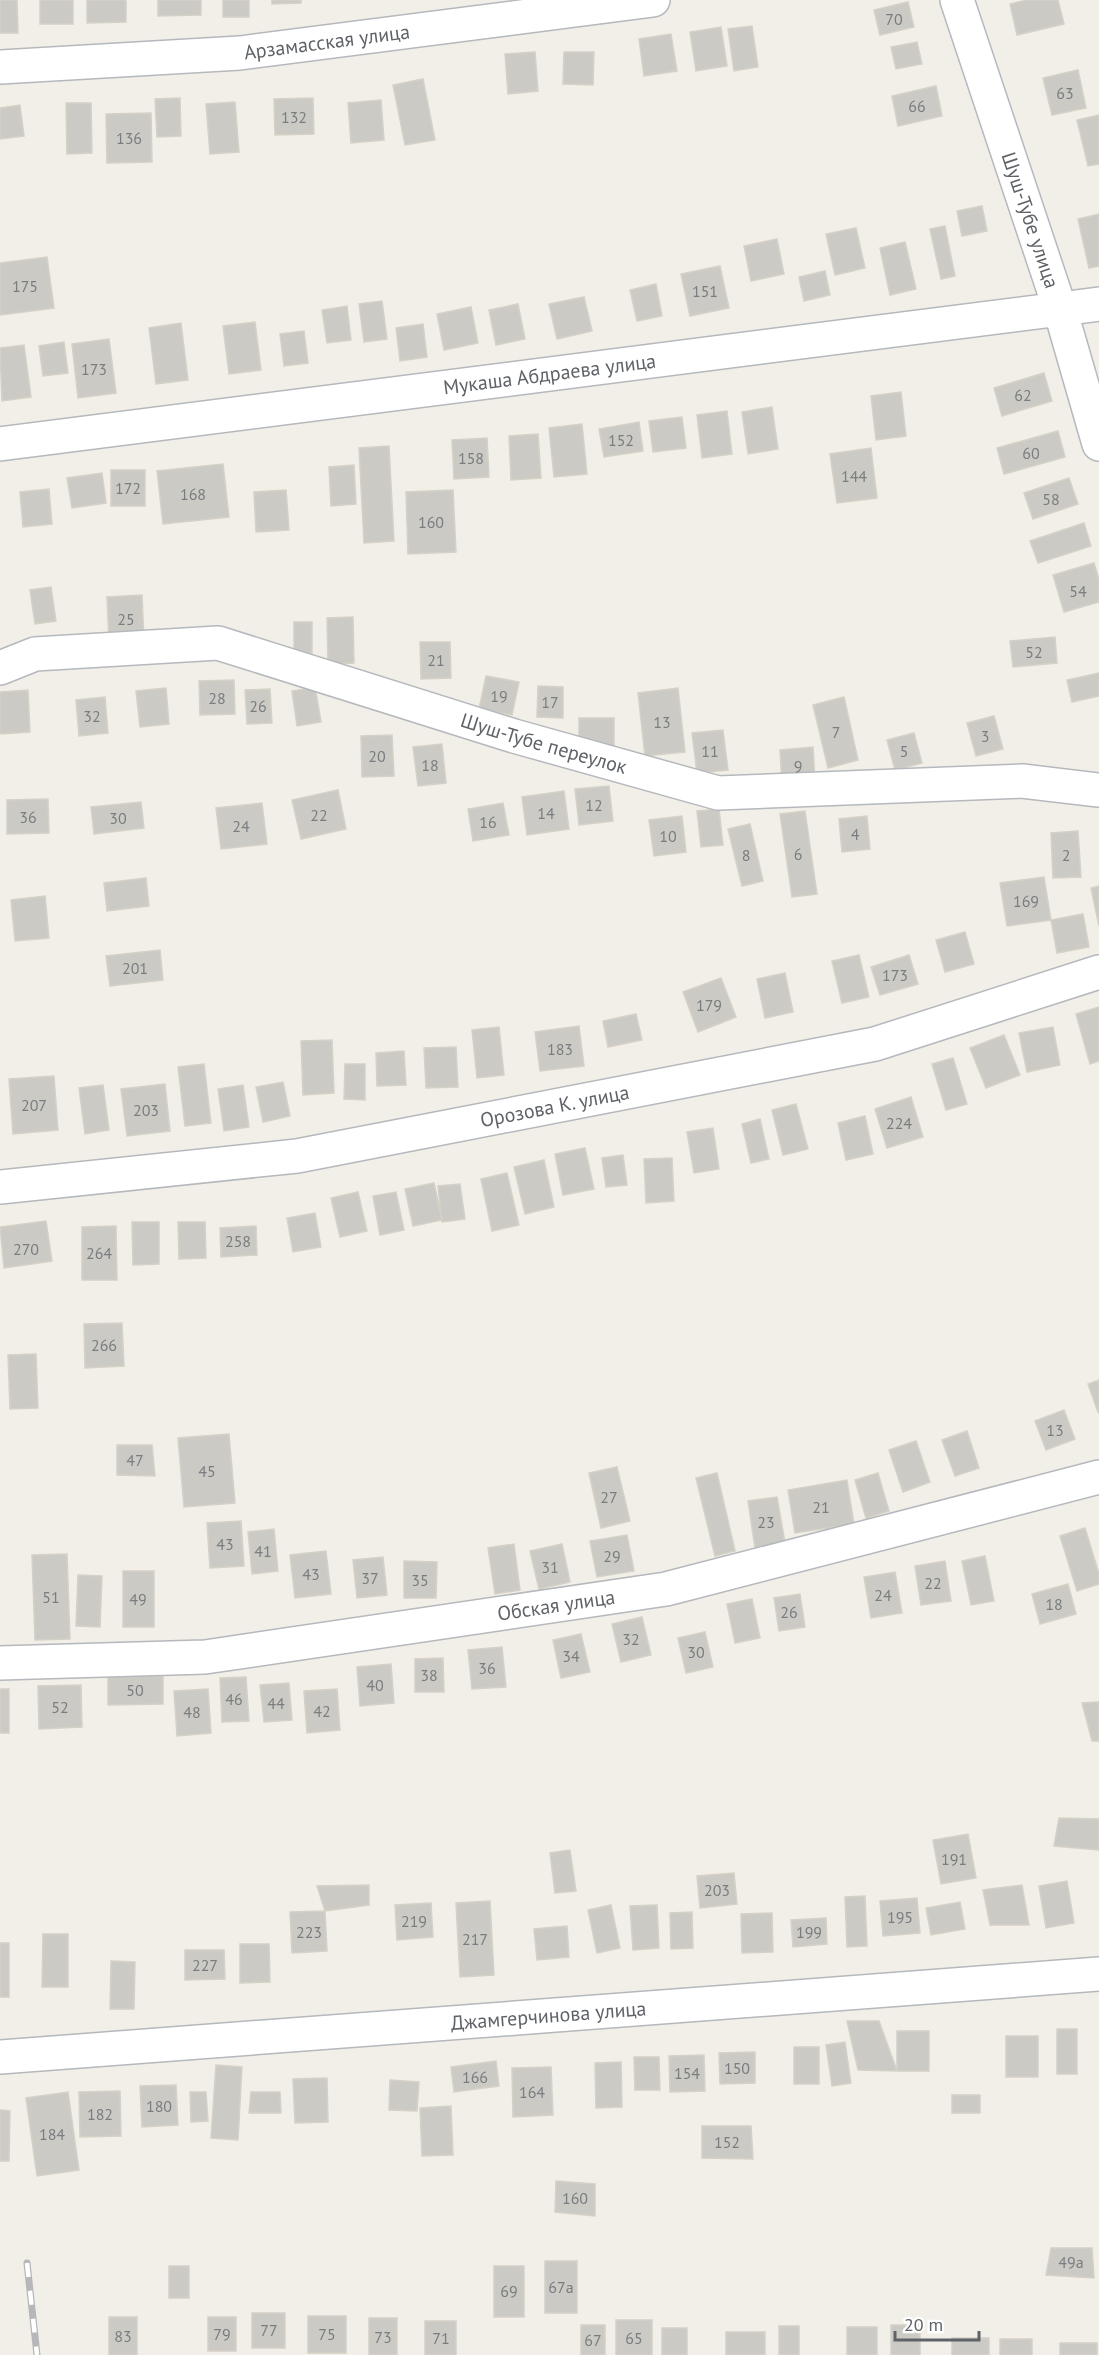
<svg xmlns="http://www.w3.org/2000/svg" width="1099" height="2355" font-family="'PT Sans',sans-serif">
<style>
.building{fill:#cccac5;stroke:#d6d1c6;stroke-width:1.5}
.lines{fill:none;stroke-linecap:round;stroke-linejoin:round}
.minor-casing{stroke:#b5b8bc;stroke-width:36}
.minor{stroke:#fff;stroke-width:33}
.rail-casing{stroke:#b6b7b8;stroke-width:7}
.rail{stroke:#fff;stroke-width:4.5;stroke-dasharray:14;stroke-linecap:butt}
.labels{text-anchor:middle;stroke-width:5;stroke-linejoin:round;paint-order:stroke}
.number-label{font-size:16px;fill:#7a7d7f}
.street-label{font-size:20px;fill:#5f6368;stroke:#fff}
</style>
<rect width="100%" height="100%" fill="#f1efe8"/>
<!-- building -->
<path class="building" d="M0 0H17L18 33H0Z
M40 0H73V24H40Z
M87 0H126V22L87 23Z
M158 0H201V15L158 16Z
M223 0H249V17H223Z
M272 0H301V3L272 4Z
M1027 0H1058L1064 24 1017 35 1010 4Z
M908 2 914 27 880 35 874 10Z
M752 26 758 67 734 71 728 29Z
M721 27 727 66 696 71 690 32Z
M671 34 677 71 644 76 639 39Z
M917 42 922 64 896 69 891 47Z
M535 52 538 91 508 94 505 54Z
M564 52H594L593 85 563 84Z
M1078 70 1086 108 1052 115 1043 78Z
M423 79 435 140 405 145 393 85Z
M936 86 942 116 898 126 892 96Z
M180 98 181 136 157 137 155 99Z
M313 98 314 134 275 135 274 99Z
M381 100 384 140 351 143 348 103Z
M235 102 239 152 210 154 206 104Z
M66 103H91L92 153 67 154Z
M20 105 24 136 0 139V108Z
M151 113 152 162 107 163 106 114Z
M1099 115V164L1088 166 1077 120Z
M982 206 987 231 962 236 957 211Z
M1099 214V266L1089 268 1078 219Z
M945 226 955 276 941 279 930 229Z
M856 228 865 268 835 275 826 234Z
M777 239 784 274 751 281 744 246Z
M905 242 916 289 890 295 880 248Z
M47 257 54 308 0 315V263Z
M720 266 729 308 690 316 681 274Z
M825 271 830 295 804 301 799 277Z
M656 284 662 316 637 321 630 290Z
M584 297 592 331 557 339 549 304Z
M382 301 387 339 364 342 359 304Z
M518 304 525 339 496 345 489 310Z
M347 306 351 340 327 343 322 310Z
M471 307 478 343 444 350 437 314Z
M255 322 261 370 229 374 223 326Z
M181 323 188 380 156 384 149 328Z
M423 324 427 357 400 361 396 328Z
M304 331 308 363 284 366 280 334Z
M109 339 116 393 78 398 72 344Z
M64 342 68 373 43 376 39 346Z
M24 345 31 397 2 401 0 348Z
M1044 373 1052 401 1002 416 994 388Z
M901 392 906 436 876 440 871 396Z
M772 407 778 449 748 454 742 412Z
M727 411 732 454 702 458 697 415Z
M682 417 686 448 653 452 649 421Z
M639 422 643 451 604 457 599 429Z
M582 424 587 474 554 477 549 428Z
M1058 431 1065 457 1004 474 997 448Z
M538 434 541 478 511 480 509 436Z
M487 438 489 477 454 479 452 440Z
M389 446 394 541 364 543 359 448Z
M871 448 877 498 837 503 830 454Z
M223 464 229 517 163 524 157 471Z
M354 465 356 504 331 506 329 467Z
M111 470H145V506H111Z
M102 473 106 503 72 508 67 478Z
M1069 478 1078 504 1033 519 1024 493Z
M49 489 52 524 23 527 20 492Z
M286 490 289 530 256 532 254 492Z
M453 490 456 552 408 554 406 492Z
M1084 523 1091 546 1038 563 1030 541Z
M1094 563 1099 580V602L1064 612 1053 575Z
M51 587 56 621 35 624 30 590Z
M142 595 144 641 109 642 107 597Z
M353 617 354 663 328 664 327 618Z
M294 622H312V653H294Z
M1055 637 1057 663 1013 667 1010 641Z
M420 642H450L451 678 421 679Z
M1099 673V696L1072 702 1067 680Z
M486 676 519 682 512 715 479 709Z
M234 680 235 714 200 715 199 681Z
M538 686 563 687V718L537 717Z
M315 687 321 722 297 726 292 691Z
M166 688 169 724 140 727 136 691Z
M678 688 685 752 645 756 638 693Z
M270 689 272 723 247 724 245 690Z
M28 690 30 732 0 734V692Z
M105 697 108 733 79 736 76 700Z
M844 697 858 760 828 768 813 705Z
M994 716 1003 749 976 756 967 723Z
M579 718H614V748H579Z
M723 730 728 770 697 773 692 733Z
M914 733 922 763 895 770 887 740Z
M392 735 394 776 362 777 361 736Z
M442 744 446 783 418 786 413 747Z
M813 747 815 782 782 783 780 750Z
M609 786 613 821 579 825 575 789Z
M338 790 346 829 301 839 292 800Z
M564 791 569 829 527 835 522 797Z
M48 799 49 833 7 834V800Z
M141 802 144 828 94 834 91 807Z
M262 803 267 844 221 849 216 808Z
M503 803 509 835 473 841 468 809Z
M719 809 723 845 701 847 697 811Z
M805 811 817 894 792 897 780 814Z
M682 816 686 852 654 856 649 820Z
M867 816 870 849 842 852 839 819Z
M750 824 763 881 742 886 728 829Z
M1078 831 1081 877 1053 878 1051 833Z
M1044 877 1051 920 1007 926 1000 883Z
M146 878 149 906 107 911 104 883Z
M1099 886V926L1091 888Z
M45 896 49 938 15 941 11 900Z
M1083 914 1089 947 1057 953 1051 920Z
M965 932 974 964 945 972 936 940Z
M160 950 163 980 110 986 106 956Z
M859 955 869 997 842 1003 832 961Z
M909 955 918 984 880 995 871 967Z
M785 973 793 1012 765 1018 757 979Z
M721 978 736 1017 698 1032 683 992Z
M1099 1007V1061L1090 1064 1076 1014Z
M636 1014 642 1040 608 1047 603 1021Z
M579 1026 584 1066 540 1071 535 1032Z
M499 1027 504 1075 477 1078 472 1030Z
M1053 1027 1060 1065 1027 1072 1019 1033Z
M1004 1035 1020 1075 986 1088 970 1048Z
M332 1040 334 1093 303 1095 301 1041Z
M456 1047 458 1087 426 1088 424 1048Z
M404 1051 406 1085 377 1086 376 1053Z
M953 1058 967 1104 946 1110 932 1064Z
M204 1064 211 1123 185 1126 178 1067Z
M345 1064H365V1100L344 1099Z
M54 1076 58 1130 13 1134 9 1079Z
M283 1082 290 1116 263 1122 256 1087Z
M165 1084 170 1131 127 1136 121 1089Z
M103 1085 109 1130 85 1134 79 1088Z
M243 1085 249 1127 224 1131 218 1089Z
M911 1097 923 1137 887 1148 875 1109Z
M796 1104 808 1149 783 1155 772 1110Z
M865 1116 873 1154 846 1160 838 1123Z
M760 1119 769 1159 751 1163 742 1124Z
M713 1128 719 1169 694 1173 687 1132Z
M585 1148 594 1189 563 1195 555 1154Z
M623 1155 627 1185 606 1187 602 1158Z
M672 1158 674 1201 646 1203 644 1159Z
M544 1160 554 1207 525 1214 514 1167Z
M507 1173 519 1225 492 1231 481 1179Z
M434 1183 442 1220 413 1226 405 1189Z
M460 1184 465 1219 442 1222 438 1186Z
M358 1192 367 1231 340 1237 331 1198Z
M396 1192 404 1230 380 1235 373 1196Z
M315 1213 321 1247 293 1252 287 1218Z
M46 1221 52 1261 4 1268 0 1227Z
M132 1222H159V1264L133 1265Z
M178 1222H205L206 1258 179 1259Z
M116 1226 117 1280H82V1227Z
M256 1226 257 1255 221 1257 220 1228Z
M122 1323 124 1366 85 1368 84 1324Z
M36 1354 38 1408 10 1409 8 1355Z
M1099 1380V1412H1098L1088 1384Z
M1064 1410 1075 1439 1046 1450 1035 1421Z
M967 1431 979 1468 955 1476 942 1440Z
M229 1434 235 1503 184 1507 178 1438Z
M916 1441 930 1482 903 1492 889 1450Z
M117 1445H152L155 1476 117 1475Z
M617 1467 630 1521 601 1528 589 1473Z
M717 1473 735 1551 715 1556 696 1478Z
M878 1473 889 1511 866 1518 855 1480Z
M847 1480 854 1524 795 1533 788 1490Z
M777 1497 785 1543 755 1548 748 1501Z
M241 1521 244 1566 210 1568 207 1523Z
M1085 1528 1099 1574V1584L1077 1591 1060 1536Z
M274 1529 278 1571 252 1574 248 1532Z
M627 1535 634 1571 597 1577 590 1541Z
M514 1544 520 1590 495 1594 488 1548Z
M562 1544 570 1582 539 1589 530 1551Z
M326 1551 331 1594 295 1598 290 1555Z
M67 1554 70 1639 35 1640 32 1555Z
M985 1556 994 1601 971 1605 962 1561Z
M383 1557 387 1595 357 1598 353 1560Z
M404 1561 437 1562 436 1598H404Z
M945 1561 951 1601 921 1605 915 1566Z
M123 1571H154V1627H123Z
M895 1572 902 1613 871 1618 864 1577Z
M78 1575 102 1576 100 1627 76 1626Z
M1068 1584 1076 1614 1040 1624 1032 1594Z
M800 1594 805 1627 779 1631 774 1598Z
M752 1599 760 1638 735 1643 727 1604Z
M642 1617 651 1655 621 1662 612 1624Z
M705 1632 713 1667 686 1673 678 1638Z
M581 1634 590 1672 561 1678 553 1640Z
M502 1647 506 1687 472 1689 468 1650Z
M443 1658 444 1692H415V1659Z
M391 1664 394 1703 360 1706 357 1667Z
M163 1676V1704L108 1705V1677Z
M246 1677 249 1721 222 1722 220 1678Z
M289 1683 292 1720 264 1722 260 1685Z
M81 1685 82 1727 39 1729 38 1686Z
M0 1689H9V1733H0Z
M208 1689 211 1733 177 1736 174 1691Z
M337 1689 340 1730 307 1733 304 1691Z
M1099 1702V1741H1092L1082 1703Z
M1059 1818 1099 1819V1850L1054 1846Z
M968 1834 976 1878 941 1884 933 1840Z
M570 1850 576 1891 555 1893 550 1853Z
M734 1873 737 1904 700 1908 697 1876Z
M1067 1881 1074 1923 1046 1928 1039 1886Z
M369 1885V1905L325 1911 317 1886Z
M1022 1885 1029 1925H990L983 1890Z
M865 1896 867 1946 847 1947 845 1897Z
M917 1898 920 1933 883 1936 880 1901Z
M490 1901 494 1975 460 1977 456 1903Z
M960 1902 965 1929 931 1935 926 1908Z
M431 1903 433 1937 397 1940 395 1905Z
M611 1905 620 1948 597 1953 588 1910Z
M657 1905 659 1948 633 1950 630 1906Z
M325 1911 327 1951 292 1953 290 1912Z
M692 1912 693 1948 671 1949 670 1913Z
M772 1913 773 1952 742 1953 741 1914Z
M826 1918 827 1944 793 1947 791 1920Z
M567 1926 569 1957 537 1960 534 1929Z
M43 1934H68V1987H42Z
M0 1943H9V1997H0Z
M240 1944H269L270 1982 240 1983Z
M185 1950H224L225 1979 185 1980Z
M111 1961 135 1962 134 2009H110Z
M847 2021H879L897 2071 858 2070Z
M1057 2029H1077V2074H1057Z
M897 2031H929V2071H897Z
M1006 2036H1038V2077H1006Z
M845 2042 851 2083 832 2086 826 2045Z
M794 2047H819V2084H794Z
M755 2052V2083L720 2084 719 2053Z
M704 2055 705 2091 670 2092 669 2056Z
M634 2057H659L660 2090H635Z
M496 2061 499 2086 454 2092 451 2067Z
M621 2062 622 2107 596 2108 595 2063Z
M216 2065 242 2067 238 2140 211 2138Z
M551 2067 553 2115 513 2117 512 2068Z
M327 2078 328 2122 295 2123 293 2079Z
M390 2080 419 2082 417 2111 389 2110Z
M176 2085 178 2125 142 2127 140 2086Z
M120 2091 121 2136 80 2137 79 2092Z
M68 2092 79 2170 37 2176 26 2098Z
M190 2092H206L208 2121 191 2122Z
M251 2092H280L281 2113H249Z
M952 2095H980V2113H952Z
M451 2106 453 2155 422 2156 420 2108Z
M0 2110 10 2111 9 2161H0Z
M702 2126H751L753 2159 702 2158Z
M556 2181 595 2184V2216L555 2212Z
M1051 2248H1092L1094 2278 1046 2275Z
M545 2261H577V2313H545Z
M169 2266H189V2298H169Z
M494 2266H524V2317H494Z
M252 2313H285V2348H252Z
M308 2316H346V2353H308Z
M109 2317H137V2355H109Z
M208 2317H236V2351H208Z
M369 2318H397V2355H369Z
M616 2320H652V2355H616Z
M425 2321H456V2355H425Z
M581 2325H605V2355H581Z
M891 2325H920V2355H891Z
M779 2326H799V2355H779Z
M847 2327H877V2355H847Z
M662 2328H687V2355H662Z
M726 2332H765V2355H726Z
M952 2338H989V2355H952Z
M1000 2339H1032V2355H1000Z
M1060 2343H1097V2355H1060Z"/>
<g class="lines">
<defs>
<g id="minor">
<path id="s1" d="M957 0 1060 309 1099 444"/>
<path id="s2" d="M0 67 240 53 653 0"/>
<path id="s3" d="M0 444 1099 304"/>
<path id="s4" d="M0 668 35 654 218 643 514 736 718 793 1022 781 1099 790"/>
<path id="s5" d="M0 1187 297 1156 875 1044 1099 972"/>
<path id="s6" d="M0 1663 205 1657 666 1589 1099 1477"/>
<path id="s7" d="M0 2057 1099 1974"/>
</g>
</defs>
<!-- minor casing -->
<use href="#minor" class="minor-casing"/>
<!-- minor -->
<use href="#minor" class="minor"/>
<defs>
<path id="rail" d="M27 2263 37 2355"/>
</defs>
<!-- rail casing -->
<use href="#rail" class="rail-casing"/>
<!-- rail -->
<use href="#rail" class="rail"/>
</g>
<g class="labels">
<!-- number labels -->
<g class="number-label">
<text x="894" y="25">70</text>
<text x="1065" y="99">63</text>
<text x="917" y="112">66</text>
<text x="294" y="123">132</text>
<text x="129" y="144">136</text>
<text x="25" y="292">175</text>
<text x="705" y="297">151</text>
<text x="94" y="375">173</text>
<text x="1023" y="401">62</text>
<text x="621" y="446">152</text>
<text x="1031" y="459">60</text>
<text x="471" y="464">158</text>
<text x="854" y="482">144</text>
<text x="128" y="494">172</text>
<text x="193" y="500">168</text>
<text x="1051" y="505">58</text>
<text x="431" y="528">160</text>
<text x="1078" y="597">54</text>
<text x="126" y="625">25</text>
<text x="1034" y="658">52</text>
<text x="436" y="666">21</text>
<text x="499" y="702">19</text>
<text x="217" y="704">28</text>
<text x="550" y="708">17</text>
<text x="258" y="712">26</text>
<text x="92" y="722">32</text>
<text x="662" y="728">13</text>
<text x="836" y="738">7</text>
<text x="985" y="742">3</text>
<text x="710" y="757">11</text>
<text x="904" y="757">5</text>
<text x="377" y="762">20</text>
<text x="430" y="771">18</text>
<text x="798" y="772">9</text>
<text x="594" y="811">12</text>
<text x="546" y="819">14</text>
<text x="319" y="821">22</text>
<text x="28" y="823">36</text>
<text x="118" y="824">30</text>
<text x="488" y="828">16</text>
<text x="241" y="832">24</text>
<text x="855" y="840">4</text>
<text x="668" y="842">10</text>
<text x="798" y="860">6</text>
<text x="746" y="861">8</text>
<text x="1066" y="861">2</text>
<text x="1026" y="907">169</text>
<text x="135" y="974">201</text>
<text x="895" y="981">173</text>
<text x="709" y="1011">179</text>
<text x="560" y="1055">183</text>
<text x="34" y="1111">207</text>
<text x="146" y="1116">203</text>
<text x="899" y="1129">224</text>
<text x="238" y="1247">258</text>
<text x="26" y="1255">270</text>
<text x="99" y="1259">264</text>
<text x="104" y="1351">266</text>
<text x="1055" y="1436">13</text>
<text x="135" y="1466">47</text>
<text x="207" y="1477">45</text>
<text x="609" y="1503">27</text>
<text x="821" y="1513">21</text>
<text x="766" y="1528">23</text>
<text x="225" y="1550">43</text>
<text x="263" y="1557">41</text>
<text x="612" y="1562">29</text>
<text x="550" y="1573">31</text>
<text x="311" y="1580">43</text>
<text x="370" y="1584">37</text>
<text x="420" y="1586">35</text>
<text x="933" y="1589">22</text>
<text x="883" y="1601">24</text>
<text x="51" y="1603">51</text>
<text x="138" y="1605">49</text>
<text x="1054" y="1610">18</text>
<text x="789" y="1618">26</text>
<text x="631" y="1645">32</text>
<text x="696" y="1658">30</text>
<text x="571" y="1662">34</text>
<text x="487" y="1674">36</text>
<text x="429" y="1681">38</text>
<text x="375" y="1691">40</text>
<text x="135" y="1696">50</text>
<text x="234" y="1705">46</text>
<text x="276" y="1709">44</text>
<text x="60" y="1713">52</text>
<text x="322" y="1717">42</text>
<text x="192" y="1718">48</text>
<text x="954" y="1865">191</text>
<text x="717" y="1896">203</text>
<text x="900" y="1923">195</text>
<text x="414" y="1927">219</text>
<text x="309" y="1938">223</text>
<text x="809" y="1938">199</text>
<text x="475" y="1945">217</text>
<text x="205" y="1971">227</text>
<text x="737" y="2074">150</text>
<text x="687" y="2079">154</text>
<text x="475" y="2083">166</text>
<text x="532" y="2098">164</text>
<text x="159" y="2112">180</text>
<text x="100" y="2120">182</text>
<text x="52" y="2140">184</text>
<text x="727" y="2148">152</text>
<text x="575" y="2204">160</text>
<text x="1071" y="2268">49а</text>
<text x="561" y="2293">67а</text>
<text x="509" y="2297">69</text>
<text x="269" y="2336">77</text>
<text x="222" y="2340">79</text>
<text x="327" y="2340">75</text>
<text x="123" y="2342">83</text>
<text x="383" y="2343">73</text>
<text x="441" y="2344">71</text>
<text x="634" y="2344">65</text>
<text x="593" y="2346">67</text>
</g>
<!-- street labels -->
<g class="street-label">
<text dy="7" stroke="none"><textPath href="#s2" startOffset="328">Арзамасская улица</textPath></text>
<text dy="7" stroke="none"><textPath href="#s1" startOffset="232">Шуш-Тубе улица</textPath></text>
<text dy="7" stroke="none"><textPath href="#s3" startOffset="554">Мукаша Абдраева улица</textPath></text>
<text dy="7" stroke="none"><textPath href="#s4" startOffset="562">Шуш-Тубе переулок</textPath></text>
<text dy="7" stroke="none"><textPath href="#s5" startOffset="561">Орозова К. улица</textPath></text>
<text dy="7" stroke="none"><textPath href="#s6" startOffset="560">Обская улица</textPath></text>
<text dy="7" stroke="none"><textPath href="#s7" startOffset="550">Джамгерчинова улица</textPath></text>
</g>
</g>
<!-- scale -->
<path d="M895 2331v9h84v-9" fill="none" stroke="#5f6368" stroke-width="3"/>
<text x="904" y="2331" font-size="18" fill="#5f6368" stroke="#ffffff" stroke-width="4.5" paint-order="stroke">20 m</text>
</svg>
